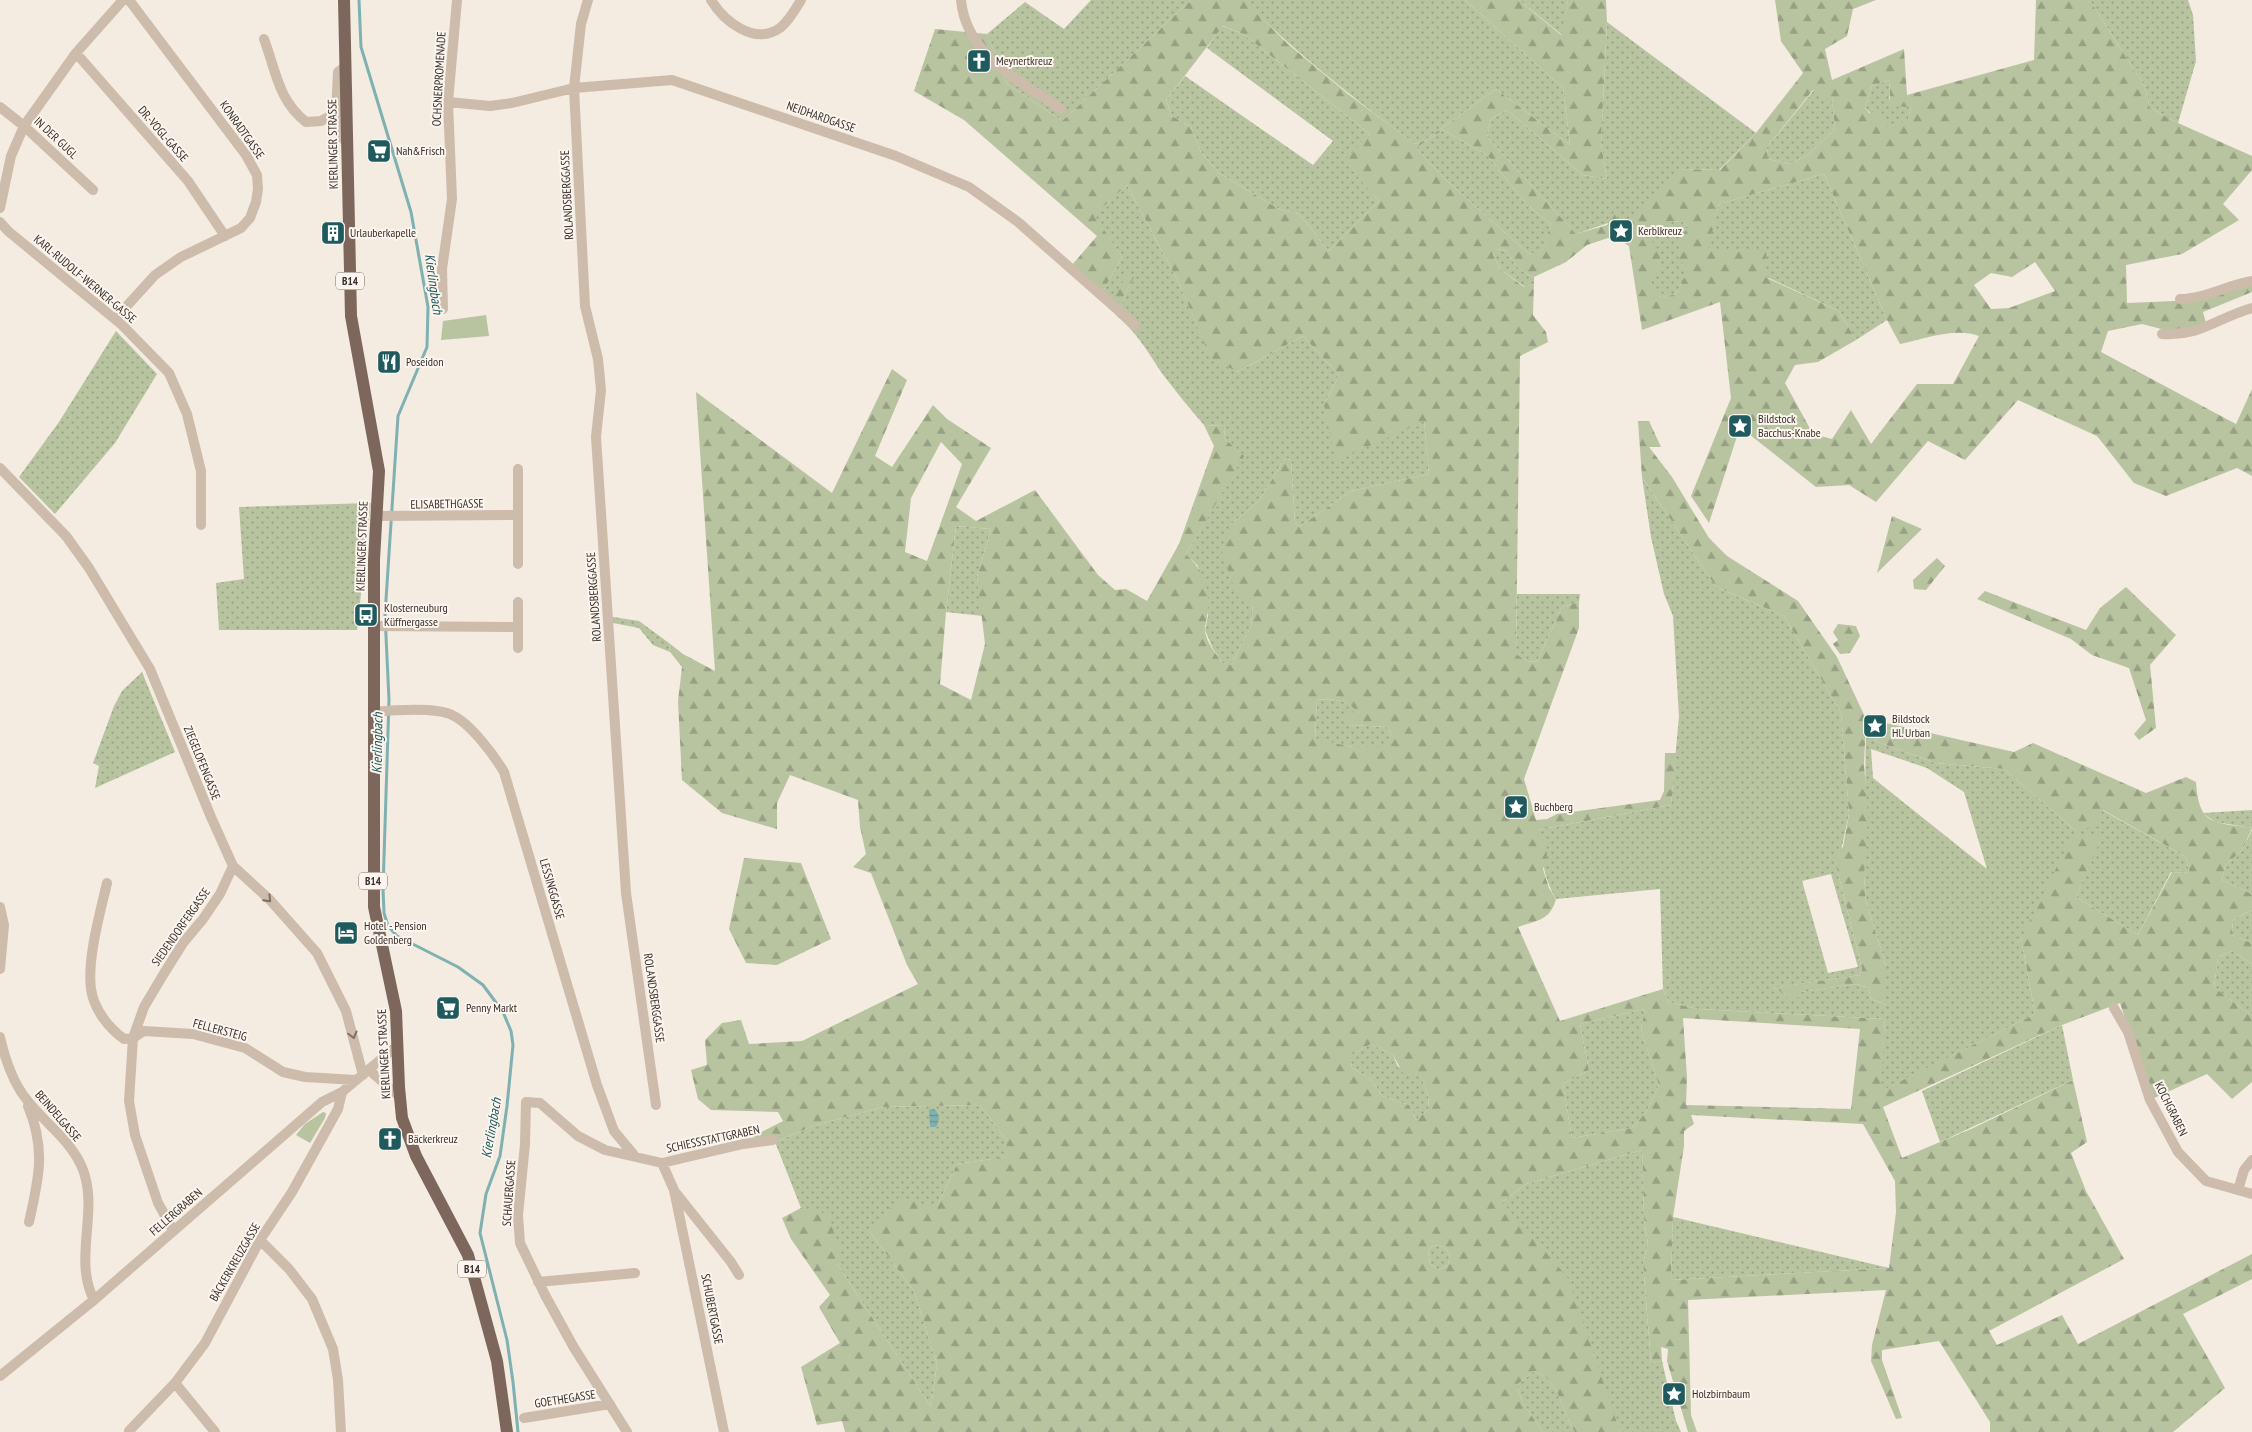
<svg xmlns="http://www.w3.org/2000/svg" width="2252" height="1432" font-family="'PT Sans Narrow',sans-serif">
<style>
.grass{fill:url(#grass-dots);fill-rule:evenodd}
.forest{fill:url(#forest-firs);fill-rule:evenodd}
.green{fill:#b8c4a0}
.water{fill:url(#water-rules)}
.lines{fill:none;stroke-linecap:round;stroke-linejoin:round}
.stream{stroke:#7fb0b2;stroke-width:3}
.street{stroke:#cdbbac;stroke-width:10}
.primary{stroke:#7d675c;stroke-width:12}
.oneway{stroke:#7d6f65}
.labels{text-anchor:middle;stroke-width:4;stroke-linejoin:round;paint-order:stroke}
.shield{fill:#fbf5ee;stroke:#756b66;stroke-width:1}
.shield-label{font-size:11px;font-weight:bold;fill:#3b302b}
.poi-label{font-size:12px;fill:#3b302b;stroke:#fbf5ee;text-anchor:start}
.street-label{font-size:12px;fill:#3b302b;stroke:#fbf5ee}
.water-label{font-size:14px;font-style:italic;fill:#1f5a5e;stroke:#fbf5ee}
</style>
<defs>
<pattern id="grass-dots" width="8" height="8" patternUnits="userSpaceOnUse" patternTransform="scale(1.25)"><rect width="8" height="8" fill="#b8c4a0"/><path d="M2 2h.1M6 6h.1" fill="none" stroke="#97a083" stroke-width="1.8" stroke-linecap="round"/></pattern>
<pattern id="forest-firs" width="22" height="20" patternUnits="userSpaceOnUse" patternTransform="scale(1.25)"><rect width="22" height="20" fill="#b8c4a0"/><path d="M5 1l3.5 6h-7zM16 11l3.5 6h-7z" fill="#97a083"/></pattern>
<pattern id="water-rules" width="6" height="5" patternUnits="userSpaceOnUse" patternTransform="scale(1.25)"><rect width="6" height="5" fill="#7fb0b2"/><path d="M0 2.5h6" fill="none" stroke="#699091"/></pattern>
</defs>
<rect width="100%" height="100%" fill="#f4ebe1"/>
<!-- grass -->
<path class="grass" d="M1091 0H1191L1062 121 1007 84 987 34 1025 2 1064 29Z
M1242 0H1465L1563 88 1570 145 1496 89 1424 141 1415 144C1354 99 1297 53 1242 0Z
M1519 0H1568L1562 35Z
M2087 0H2188L2193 15 2196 61 2178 123 2150 108 2145 87 2092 4Z
M1607 22 1756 133 1719 170 1682 169 1653 232 1665 222 1682 221 1688 227 1690 273 1682 280 1677 293 1663 298 1653 293 1651 282 1631 231 1629 246 1614 236 1617 220 1576 234 1487 137 1491 119 1507 110 1583 175 1607 179 1601 143Z
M1222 26 1243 34 1370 134 1345 161 1379 201 1329 251 1299 214 1279 209 1219 173 1201 152 1191 127 1172 116 1166 100 1185 76 1313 165 1333 141 1207 48Z
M1889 80V99L1911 107 1908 121 1886 128 1865 108 1872 86Z
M1814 90 1832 97 1835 129 1808 155 1790 164 1768 159 1767 147Z
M1443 130 1487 155 1527 205 1551 224 1542 251 1529 254 1447 181 1416 148Z
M1824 174 1887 320 1856 340 1839 311 1707 249 1719 204Z
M1127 185 1180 285 1210 356 1237 372 1303 336 1339 375 1324 405 1424 420 1429 474 1351 491 1299 527 1295 523 1291 460 1285 458 1259 501 1230 525 1253 605 1251 626 1231 665H1224L1213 649 1205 630 1208 616 1198 566 1186 554 1243 456 1224 438 1225 426 1204 425C1190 409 1177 393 1164 376 1148 353 1140 336 1118 317L1125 294 1135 276 1111 300 1103 291 1122 257 1093 215Z
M1496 249 1507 251C1514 264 1520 272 1534 277V284L1525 287 1501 270 1493 255Z
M116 331 157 374 115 443 55 514 19 477 59 422Z
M1642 477 1716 587 1784 616 1841 713 1849 814 1837 869 1862 969 1860 975 1773 988 1786 994 1857 984 1868 988 1871 999 1886 1005V965L1866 902 1864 876 1866 719 1886 723 1875 741 1936 763 2004 769 2076 831 2102 810 2186 857 2189 873 2171 872 2138 935 2076 897 2102 834 2021 938 2035 1014 1880 1092 1885 1019 1698 1009 1669 1002 1663 989 1660 889 1556 899C1543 877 1541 854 1538 830L1671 805 1679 716 1673 616 1664 594 1651 537ZM1871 749 1927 768 1964 792 1987 869 1873 778ZM1831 874 1858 967 1828 973 1802 881Z
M371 503 357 630H219L216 583 244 579 239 507Z
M956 526 991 529 977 577 983 616 946 612Z
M1517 594H1580L1579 602 1562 607 1537 662 1527 661 1516 654Z
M613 617 639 621 669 643 670 652 653 645 639 628 613 623Z
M142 672 175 752 95 788 99 766 93 763 114 706 122 691Z
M1317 699C1332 700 1347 698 1357 711L1350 725 1387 727 1391 733 1387 747H1353L1315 740Z
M2252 810V828L2215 822 2203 813Z
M2252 830V894L2222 880 2225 866 2243 849Z
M2252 910V943L2232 935 2233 920Z
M2232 951 2252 964V1016L2214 987 2218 957Z
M1645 1009 1641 1030 1659 1085 1647 1111 1632 1128 1572 1138 1563 1084 1589 1070 1580 1024Z
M2062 1025 2073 1080 1940 1142 1922 1091Z
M1371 1044 1393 1055 1398 1067 1420 1072 1428 1096 1429 1109 1416 1120 1409 1105 1382 1096 1371 1079 1352 1068 1350 1056Z
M980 1105 1007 1141V1157L957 1164 936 1209 869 1231 914 1291 937 1364 931 1407 837 1264 828 1215 801 1208 775 1142 816 1125 884 1107Z
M1642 1150 1644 1218 1648 1245 1643 1263 1651 1363 1662 1361 1676 1421 1681 1432H1620L1502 1202 1526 1184Z
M1673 1217 1889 1268 1671 1280Z
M1434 1245 1444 1247 1450 1254 1448 1265 1439 1270 1430 1264 1428 1250Z
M1534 1371C1561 1381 1561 1411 1575 1432H1543C1535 1419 1517 1400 1518 1384Z"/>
<!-- forest -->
<path class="forest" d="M1191 0H1243L1288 44 1348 94 1415 144 1424 141 1496 89 1570 145 1563 88 1465 0H1519L1561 35 1568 0H1606L1607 22 1601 143 1607 179 1583 175 1507 110 1491 119 1487 137 1576 234 1607 225 1614 212 1617 220 1614 236 1587 245 1566 262 1534 277C1520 272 1514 264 1507 251L1497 249 1493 255 1501 270 1524 287 1534 284 1533 315 1546 332 1548 342 1520 356 1516 654 1527 661 1537 662 1562 607 1579 602V628L1524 779 1536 820 1547 819 1557 814 1660 800 1664 791 1665 753H1676L1671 805 1538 830C1548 844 1550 852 1543 869L1549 888 1556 899C1550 921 1537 920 1518 927L1560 1021 1663 989 1669 1002 1698 1009 1885 1019 1881 1091 2035 1014 2021 938 2073 835 2103 834 2076 897 2138 935 2172 872 2189 873 2186 857 2103 810 2095 826 2076 831 2004 769 1936 763 1875 741 1886 723 2014 752 2033 743 2146 793 2186 777 2196 782C2199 826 2213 822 2252 828L2243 849 2225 866 2222 880 2252 894V910L2233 920 2232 935 2252 943V964L2232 951 2218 957 2214 987 2252 1016V1082L2232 1099 2207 1074 2152 1099 2120 1003 2062 1025 1883 1107 1902 1158 1971 1129 2073 1080 2087 1142 2071 1153 2086 1191 2124 1259 1989 1331 1997 1345 2062 1315 2078 1344 2252 1254V1279L2183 1314 2225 1388 2173 1432H1990V1422L1939 1341 1882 1350V1360L1902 1418 1896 1419 1871 1361 1872 1345 1886 1290 1688 1300 1691 1415 1697 1432H1688L1667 1361 1668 1349 1661 1347 1662 1361 1651 1363 1643 1263 1648 1245 1644 1218 1642 1150 1526 1184 1502 1202 1568 1278 1620 1432H1575C1561 1411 1561 1381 1534 1371L1518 1384C1517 1400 1535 1419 1543 1432H845L842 1421 817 1425 801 1367 840 1343 819 1307 830 1295 791 1239 782 1218 801 1208 828 1214 842 1257 837 1264 931 1407 937 1364 914 1291 869 1231 900 1196 936 1209 957 1164 1006 1157 1007 1141 980 1105 884 1107 816 1125 775 1142 752 1137 783 1121 778 1112 711 1110 698 1099 691 1070 707 1065 705 1040 722 1023 741 1020 749 1044 802 1041 918 984 907 965 871 873 853 867 866 854 860 827 858 800 790 775 777 803V829L722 813 682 780 678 701 682 667 670 652 669 643 683 654 715 671 696 392 832 493 892 369 907 380 875 456 892 467 933 405 947 419 991 448 956 507 976 521 1035 490 1098 575 1115 590 1126 589 1147 601 1179 544 1214 446 1204 425 1225 426 1224 438 1244 456 1186 554C1205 572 1211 590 1207 616 1207 621 1204 627 1205 631 1207 644 1217 655 1224 665H1231L1251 626 1253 605 1238 598 1222 554 1230 525 1259 501 1285 458 1291 460 1295 523 1299 527 1351 491 1429 474 1424 421 1336 461 1324 405 1339 375 1303 336 1237 372 1210 357 1180 285 1127 185 1094 215 1122 257 1103 291 1111 299 1129 273 1135 276 1125 294 1118 317 1072 265 1097 236 964 120 914 91 935 29 987 34 1007 84 1062 121ZM1223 26 1243 34 1370 134 1344 161 1379 201 1329 251 1299 214 1279 209 1219 173 1201 152 1191 127 1172 116 1166 100ZM1443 130 1487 155 1527 205 1551 224 1542 250 1529 254 1447 181 1416 148ZM941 442 962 464 927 561 905 552 911 498ZM956 526 991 529 977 577 985 644 971 700 940 684 946 612ZM1317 699C1332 700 1349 698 1356 712L1344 713 1350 725 1387 727 1391 733 1386 747H1353L1315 739ZM1645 1009 1641 1030 1659 1085 1647 1111 1632 1128 1572 1138 1563 1084 1589 1070 1580 1024ZM1683 1018 1860 1029 1851 1109 1686 1105 1687 1078ZM1371 1044 1393 1055 1404 1075 1420 1073 1428 1096 1429 1109 1416 1120 1409 1105 1382 1096 1371 1079 1352 1068 1350 1056ZM1691 1115 1863 1124 1895 1181 1896 1212 1889 1268 1671 1280 1673 1217 1684 1146V1131L1694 1124ZM1434 1245 1444 1247 1450 1254 1448 1265 1439 1270 1430 1264 1428 1250Z
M1775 0H1876L1853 9 1847 36 1825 49 1832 80 1904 49 1907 95 2034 60 2036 0H2087L2092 4 2145 87 2150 108 2178 123 2252 156V170L2223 204 2239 220 2182 254 2126 265 2127 303 2198 300 2252 285V292L2203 312 2206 323 2177 333 2142 324 2108 331 2101 352 2236 424 2252 389V476L2237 468 2166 496 2134 483 2097 436 2018 400 1965 460 1928 441 1876 502 1849 485 1816 487 1740 427 1709 523 1691 496 1731 398 1720 302 1642 330 1629 246 1630 231C1657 233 1671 264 1651 282L1654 293 1663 298 1677 293 1682 280 1689 273 1678 257 1680 239 1688 227 1682 221 1666 222 1653 232 1642 228 1635 218 1639 208 1682 169 1720 170 1756 133 1803 73 1781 41ZM1889 80 1890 106 1911 107 1908 120 1886 128 1881 110 1869 113 1865 108 1872 86ZM1813 90 1823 100 1832 97 1835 129 1808 155 1790 164 1768 159 1767 147ZM1824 174 1887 320 1900 344C1924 339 1955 327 1979 336L1953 384H1917L1871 444 1851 410 1832 439 1813 434 1785 383 1795 365 1818 362 1856 340 1839 311 1767 278 1766 249H1708L1719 204ZM2035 262 2055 291 2009 308 1991 309 1974 285 1991 273 2012 277Z
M1638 421H1649L1661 447H1649L1672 477 1709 538 1727 556 1798 601 1837 657 1866 719 1864 764 1868 816 1864 876 1866 902 1886 965V1005L1871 999 1868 988 1857 984 1801 992 1796 1001 1788 1000 1786 994 1772 988 1860 975 1862 969 1837 869 1836 853 1843 847 1849 814 1841 713 1784 616 1716 587 1642 477Z
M1892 516 1922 529 1877 573Z
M1937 558 1945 566 1926 590 1914 589 1913 580Z
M2126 587 2176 635 2150 665 2156 728 2139 740 2134 734 2146 720 2129 668 2092 655 2071 639 1977 599 1985 591 2086 630 2100 608Z
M1838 624 1856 626 1860 636 1850 653 1840 654 1833 644 1838 640 1833 632Z
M744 858 801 863 831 939 777 965 746 963 729 929Z"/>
<!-- green -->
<path class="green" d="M486 315 489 336 441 340 443 321Z
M323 1112 326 1113 325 1118 310 1143 296 1135 305 1124Z"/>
<!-- water -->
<path class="water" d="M934 1109C940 1113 940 1121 936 1127H930L929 1110Z"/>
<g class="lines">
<!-- stream -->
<path class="stream" d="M359 0 361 47 411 212 428 307 427 347 398 416 385 615 389 700 383 889 384 913 388 926 397 936 458 967 483 985 503 1012 511 1031 513 1045 507 1106 500 1156 486 1194 480 1233 507 1340 513 1382 518 1432"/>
<!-- street -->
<path class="street" d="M588 0 581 24 574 88 585 306 598 359 601 390 596 437 626 893 656 1105
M711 0C724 21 754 46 780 28 789 21 795 10 801 0
M961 0C966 55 1020 81 1061 109
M264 39C276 71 278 100 306 122L321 121 336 113 338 72 346 66
M76 53 188 181 225 236
M448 102 490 106 512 103 574 88 672 80 896 156 969 187 1018 222 1135 325
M0 107 24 126 93 190
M336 113 337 132 347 143
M0 208 11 156 24 126 76 53 123 0
M0 222 8 231 122 325 169 373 187 414 201 471V525
M2180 299C2204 299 2228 285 2252 281
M443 309 442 269 452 199 448 102 457 0
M115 319 155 275 181 257 241 228 250 218 256 202 258 189 257 175 246 155 129 0
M2162 334C2199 337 2219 317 2252 308
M0 468 66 536 89 568 150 669 211 817 233 866 270 900 317 953 346 1011 363 1075
M377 516 517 515
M518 564V469
M518 602V648
M374 626 518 627
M375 712C394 710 436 707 452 715 470 723 494 755 504 772L597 1085 614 1131 634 1155
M107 883C100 913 87 959 91 989 94 1010 109 1028 124 1039L133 1038 144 1031 193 1034 245 1048 283 1072 305 1077 356 1080
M0 907 4 925 0 969
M2114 1008 2128 1032 2150 1100 2178 1152 2206 1181 2252 1194
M0 1037C5 1059 13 1083 27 1100 44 1122 69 1139 81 1165 101 1208 72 1258 94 1300
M369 1070 399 1096
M28 1106C46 1149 39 1178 29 1222
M662 1163 674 1190 724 1432
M2238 1190 2244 1170 2252 1160
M676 1193 731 1262 739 1275
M173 1230 158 1203 135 1135 129 1101 133 1038 144 1007 163 975 183 943 203 919 220 894 233 866
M260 1240 289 1269 312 1299 333 1349 338 1380 341 1432
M538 1282 635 1273
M0 1376 94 1300 322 1102 342 1092 398 1045
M175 1383 215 1432
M524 1418 610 1404
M129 1431 175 1383 205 1343 260 1240 292 1192 338 1109 342 1092
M627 1432 573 1346 545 1295 520 1243 518 1215 525 1144 526 1102 540 1103 578 1136 605 1150 662 1163 743 1144 773 1140"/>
<!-- primary -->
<path class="primary" d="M344 0 351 316 379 471 374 560V907L396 1011 399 1087 402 1118 416 1156 468 1255 497 1361 507 1432"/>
</g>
<!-- one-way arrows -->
<defs><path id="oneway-chevron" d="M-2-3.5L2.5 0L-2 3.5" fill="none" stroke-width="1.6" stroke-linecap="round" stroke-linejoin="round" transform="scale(1.25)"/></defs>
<g class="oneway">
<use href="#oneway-chevron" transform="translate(268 899) rotate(45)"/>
<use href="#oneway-chevron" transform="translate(353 1035) rotate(75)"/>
</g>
<!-- icons -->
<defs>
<symbol id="church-square" viewBox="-11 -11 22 22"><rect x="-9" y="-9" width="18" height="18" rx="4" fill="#1f5a5e" stroke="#fbf5ee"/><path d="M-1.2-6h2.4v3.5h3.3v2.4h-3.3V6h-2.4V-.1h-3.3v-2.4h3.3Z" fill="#fff"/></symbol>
<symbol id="supermarket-square" viewBox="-11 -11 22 22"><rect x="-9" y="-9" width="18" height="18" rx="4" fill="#1f5a5e" stroke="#fbf5ee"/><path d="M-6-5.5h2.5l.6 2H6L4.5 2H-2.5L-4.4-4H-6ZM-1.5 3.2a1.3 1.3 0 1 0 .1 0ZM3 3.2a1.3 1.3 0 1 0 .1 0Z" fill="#fff"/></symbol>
<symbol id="sight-square" viewBox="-11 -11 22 22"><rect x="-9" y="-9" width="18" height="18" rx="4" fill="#1f5a5e" stroke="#fbf5ee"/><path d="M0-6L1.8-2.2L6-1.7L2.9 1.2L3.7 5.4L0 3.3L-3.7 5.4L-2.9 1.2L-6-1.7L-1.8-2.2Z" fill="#fff"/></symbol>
<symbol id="building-square" viewBox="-11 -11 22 22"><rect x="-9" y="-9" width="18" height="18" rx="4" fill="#1f5a5e" stroke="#fbf5ee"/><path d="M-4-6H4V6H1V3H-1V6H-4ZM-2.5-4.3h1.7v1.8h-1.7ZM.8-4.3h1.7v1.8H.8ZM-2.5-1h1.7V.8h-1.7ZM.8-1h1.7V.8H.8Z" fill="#fff"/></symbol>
<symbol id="restaurant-square" viewBox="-11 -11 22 22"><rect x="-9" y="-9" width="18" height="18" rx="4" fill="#1f5a5e" stroke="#fbf5ee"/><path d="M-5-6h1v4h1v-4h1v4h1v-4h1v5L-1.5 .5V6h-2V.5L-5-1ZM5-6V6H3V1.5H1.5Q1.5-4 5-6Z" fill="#fff"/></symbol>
<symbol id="bus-square" viewBox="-11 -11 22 22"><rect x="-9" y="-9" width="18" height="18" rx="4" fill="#1f5a5e" stroke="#fbf5ee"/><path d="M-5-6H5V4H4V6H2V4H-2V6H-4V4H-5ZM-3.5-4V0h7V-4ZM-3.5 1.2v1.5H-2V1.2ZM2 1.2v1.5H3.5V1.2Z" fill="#fff"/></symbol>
<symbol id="hotel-square" viewBox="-11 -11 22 22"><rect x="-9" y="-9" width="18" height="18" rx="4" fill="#1f5a5e" stroke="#fbf5ee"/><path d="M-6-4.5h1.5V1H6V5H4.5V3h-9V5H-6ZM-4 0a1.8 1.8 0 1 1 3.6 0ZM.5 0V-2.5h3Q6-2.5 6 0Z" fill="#fff"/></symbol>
</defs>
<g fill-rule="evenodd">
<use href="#church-square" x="965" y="47" width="28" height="28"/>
<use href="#supermarket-square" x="365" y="137" width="28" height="28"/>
<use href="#sight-square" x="1607" y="217" width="28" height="28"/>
<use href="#building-square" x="319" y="219" width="28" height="28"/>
<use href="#restaurant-square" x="375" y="348" width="28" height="28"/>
<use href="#sight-square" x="1726" y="412" width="28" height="28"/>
<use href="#bus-square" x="352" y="601" width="28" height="28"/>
<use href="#sight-square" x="1861" y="712" width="28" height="28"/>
<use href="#sight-square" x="1502" y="793" width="28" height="28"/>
<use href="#hotel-square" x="332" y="919" width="28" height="28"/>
<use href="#supermarket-square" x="434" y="994" width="28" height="28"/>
<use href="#church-square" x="376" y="1125" width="28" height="28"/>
<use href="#sight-square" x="1660" y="1380" width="28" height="28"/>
</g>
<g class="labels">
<!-- shield labels -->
<g class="shield">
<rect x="336" y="272.5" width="28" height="17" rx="4"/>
<rect x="359" y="872.5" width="28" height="17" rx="4"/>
<rect x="458" y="1260.5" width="28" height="17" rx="4"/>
</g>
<g class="shield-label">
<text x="350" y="285">B14</text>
<text x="373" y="885">B14</text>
<text x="472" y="1273">B14</text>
</g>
<!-- poi labels -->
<g class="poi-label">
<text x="996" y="65">Meynertkreuz</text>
<text x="396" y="155">Nah&amp;Frisch</text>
<text x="1638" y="235">Kerblkreuz</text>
<text x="350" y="237">Urlauberkapelle</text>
<text x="406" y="366">Poseidon</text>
<text x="1758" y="423">Bildstock<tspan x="1758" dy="14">Bacchus-Knabe</tspan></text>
<text x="384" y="612">Klosterneuburg<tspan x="384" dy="14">Küffnergasse</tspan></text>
<text x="1892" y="723">Bildstock<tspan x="1892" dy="14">Hl. Urban</tspan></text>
<text x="1534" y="811">Buchberg</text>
<text x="364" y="930">Hotel - Pension<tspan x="364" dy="14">Goldenberg</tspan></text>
<text x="466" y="1012">Penny Markt</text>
<text x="408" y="1143">Bäckerkreuz</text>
<text x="1692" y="1398">Holzbirnbaum</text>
</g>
<!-- street labels -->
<g class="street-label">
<text transform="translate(439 79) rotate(-87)" y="4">OCHSNERPROMENADE</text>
<text transform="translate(821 117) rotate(19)" y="4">NEIDHARDGASSE</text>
<text transform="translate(242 130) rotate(55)" y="4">KONRADTGASSE</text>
<text transform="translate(163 134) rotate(49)" y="4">DR.-VOGL-GASSE</text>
<text transform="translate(56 138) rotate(43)" y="4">IN DER GUGL</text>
<text transform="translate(333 144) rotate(-91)" y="4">KIERLINGER STRASSE</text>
<text transform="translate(567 195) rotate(-93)" y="4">ROLANDSBERGGASSE</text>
<text transform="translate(85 279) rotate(40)" y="4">KARL-RUDOLF-WERNER-GASSE</text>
<text transform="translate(447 504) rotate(-1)" y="4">ELISABETHGASSE</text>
<text transform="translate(362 546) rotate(-88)" y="4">KIERLINGER STRASSE</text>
<text transform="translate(594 597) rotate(-94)" y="4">ROLANDSBERGGASSE</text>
<text transform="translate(202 763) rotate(68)" y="4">ZIEGELOFENGASSE</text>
<text transform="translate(552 889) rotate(74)" y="4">LESSINGGASSE</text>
<text transform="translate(181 927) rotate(-55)" y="4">SIEDENDORFERGASSE</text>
<text transform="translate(654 998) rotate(82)" y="4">ROLANDSBERGGASSE</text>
<text transform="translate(220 1030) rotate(15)" y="4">FELLERSTEIG</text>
<text transform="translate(384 1054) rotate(-93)" y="4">KIERLINGER STRASSE</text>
<text transform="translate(2171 1109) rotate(64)" y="4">KOCHGRABEN</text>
<text transform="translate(58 1116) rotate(49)" y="4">BEINDELGASSE</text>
<text transform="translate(713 1139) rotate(-12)" y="4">SCHIESSSTATTGRABEN</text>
<text transform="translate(509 1193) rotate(-86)" y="4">SCHAUERGASSE</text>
<text transform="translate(176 1212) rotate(-41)" y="4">FELLERGRABEN</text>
<text transform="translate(235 1262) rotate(-60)" y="4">BÄCKERKREUZGASSE</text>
<text transform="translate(712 1309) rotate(79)" y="4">SCHUBERTGASSE</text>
<text transform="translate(565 1399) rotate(-9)" y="4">GOETHEGASSE</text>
</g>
<!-- water labels -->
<g class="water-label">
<text transform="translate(434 284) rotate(82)" y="5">Kierlingbach</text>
<text transform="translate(377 743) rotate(-89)" y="5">Kierlingbach</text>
<text transform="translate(491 1128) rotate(-80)" y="5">Kierlingbach</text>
</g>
</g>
</svg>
